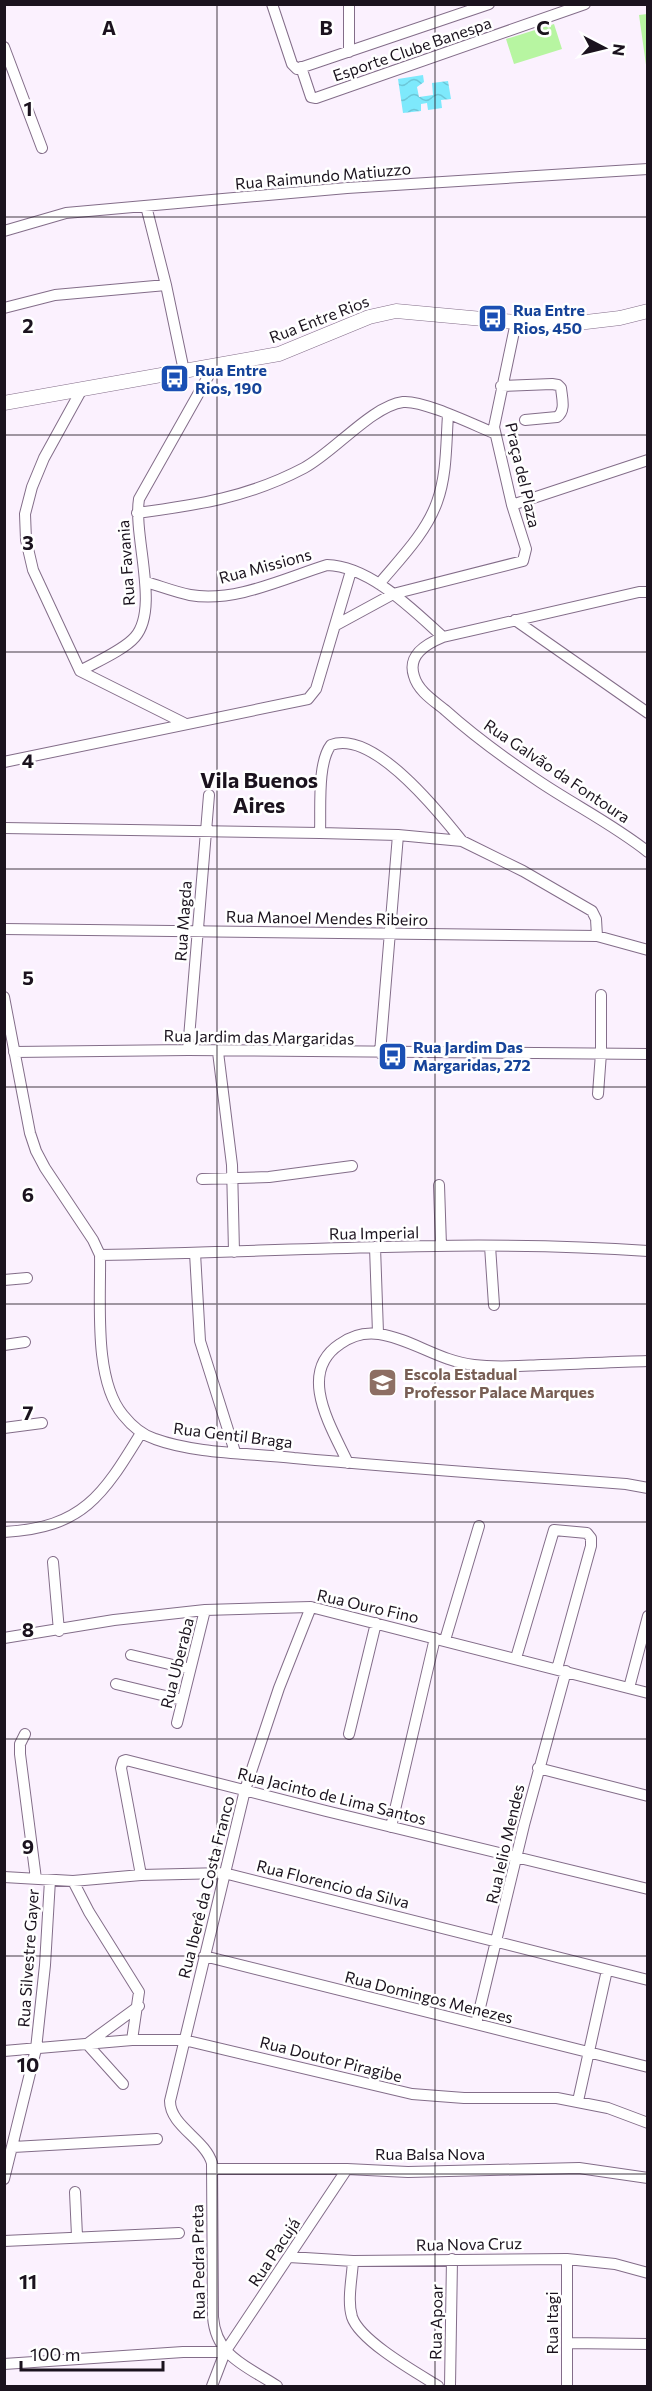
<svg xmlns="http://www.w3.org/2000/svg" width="652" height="2391" font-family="Commissioner,sans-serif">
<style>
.garden{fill:#b7f5a1}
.water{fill:url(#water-waves)}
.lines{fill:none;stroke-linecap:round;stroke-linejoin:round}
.street-casing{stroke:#836d89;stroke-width:12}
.secondary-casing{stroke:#836d89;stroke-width:15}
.street{stroke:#fff;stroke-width:10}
.secondary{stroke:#fff;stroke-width:14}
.grid{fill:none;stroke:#1b131e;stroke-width:1.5;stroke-opacity:0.55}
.labels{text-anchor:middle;stroke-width:5;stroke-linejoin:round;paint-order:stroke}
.street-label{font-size:16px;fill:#1b131e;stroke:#fff}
.transit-label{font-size:16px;font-weight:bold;fill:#164399;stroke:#fff;text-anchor:start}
.education-label{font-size:16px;font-weight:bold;fill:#785e54;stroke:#fff;text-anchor:start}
.district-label{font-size:22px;font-weight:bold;fill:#1b131e;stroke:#fff}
.grid-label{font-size:20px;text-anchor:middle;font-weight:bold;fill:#1b131e;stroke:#fff;stroke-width:5;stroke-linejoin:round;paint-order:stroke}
</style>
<defs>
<pattern id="water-waves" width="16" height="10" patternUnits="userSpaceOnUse" patternTransform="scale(1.5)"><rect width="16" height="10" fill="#7ee9fc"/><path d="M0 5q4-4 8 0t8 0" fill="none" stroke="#6cc7d8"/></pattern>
</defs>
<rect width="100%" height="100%" fill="#fbf1fe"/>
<!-- garden -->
<path class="garden" d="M647 14H648L647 72 639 15Z
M554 24 562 49 514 64 506 39Z"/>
<!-- water -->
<path class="water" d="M423 75 424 82 417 87 419 97 433 95 432 83 448 81 451 99 441 100 442 108 428 110 427 103 421 104V111L403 113 398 79Z"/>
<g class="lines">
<defs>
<path id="street" d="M272 4 292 64 297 69 489 4
M4 47 42 148
M349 52V4
M301 67 311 97 316 98 585 4
M146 206 166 285 184 371
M4 231 66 213 347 188 648 169
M4 308 55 295 166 285
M501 386 552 384 558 385 561 388C562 398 566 411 557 417L525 420
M82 389 44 458 32 487 25 514 26 540 33 570 80 671 184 723
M512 505 648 460
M137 513C198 505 249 497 304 468 334 452 372 406 403 402 423 400 474 425 494 433
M146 582C160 586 175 592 190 595 235 603 285 578 327 565 370 566 413 610 443 637
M379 584C400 559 426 533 437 502 447 475 446 443 448 415
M648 592H639L443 637C426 644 407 655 414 676 418 691 434 701 445 710 474 736 507 760 540 782 576 806 614 825 648 852
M515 620 648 713
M336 625 393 594 523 561 526 549 512 505 494 427 516 322
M80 671C96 662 124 650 135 637 160 608 133 537 139 499L214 366
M4 762 308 699 316 689 351 571
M4 828 320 833 398 835 462 841 523 871 592 911 596 919 597 936
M320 833C321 809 317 763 331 745 373 729 439 812 462 841
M4 929 597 936 648 950
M4 997 30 1133 36 1151 45 1168 93 1240 100 1255C101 1300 93 1379 123 1415 131 1425 142 1435 155 1439 196 1454 251 1453 294 1458 405 1468 515 1476 626 1484L648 1488
M188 1050 209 795
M14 1052 188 1050 648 1054
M218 1052 232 1165 234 1252
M380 1053 398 835
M598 1094 601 1053V995
M202 1179 269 1177 352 1166
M439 1185 441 1246
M490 1246 494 1305
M375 1247 378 1333
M195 1253 200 1341 235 1452
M100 1255C283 1252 465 1238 648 1251
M4 1280 27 1278
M4 1345 25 1342
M4 1428 42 1423
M348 1463C332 1428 296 1373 340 1344 351 1336 365 1332 379 1334 412 1339 439 1361 474 1365 497 1368 519 1366 542 1365 577 1364 612 1362 648 1361
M4 1532C83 1528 103 1495 141 1433
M53 1562 59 1631
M4 1638 114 1620 205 1610 311 1607 648 1693
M445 1640 479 1526
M131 1655 190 1669
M516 1658 554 1530 587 1533 591 1538V1546L557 1669
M116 1684 182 1700
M629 1688 648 1616
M177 1723 205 1610
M25 1734 20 1744V1754L36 1879
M349 1734 376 1623
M538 1768 648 1796
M391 1827 435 1638
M141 1875 121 1768 123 1761 126 1760 326 1811 648 1889
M4 1877 73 1881 141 1875 224 1873 648 1980
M73 1881 89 1912 139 1992 132 2040
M204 1956 648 2067
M476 2024 524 1825 566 1671
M4 2051 132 2040H184L412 2094 464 2098H557L608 2108 648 2123
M123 2084 87 2044 139 2006
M578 2101 607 1970
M13 2147 157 2139
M212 2169H347L408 2172 579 2168 648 2178
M4 2179 36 2049 45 1965 50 1880
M75 2192 77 2236
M4 2241 179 2233
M289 2257 353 2261 567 2259 615 2264 648 2273
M567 2259V2386
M353 2261C352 2279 347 2300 352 2317 360 2341 417 2373 438 2386
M567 2343 648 2344
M4 2364 183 2352H225
M212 2386 225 2352 347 2169
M277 2386C247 2366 216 2357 213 2317L212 2163C205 2139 170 2126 170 2101L245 1790 279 1688 311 1607
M450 2386 452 2259"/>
<path id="secondary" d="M4 403 279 354 369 317 396 311 516 322H586L620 318 648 311"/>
</defs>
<!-- street casing -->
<use href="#street" class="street-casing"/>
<!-- secondary casing -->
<use href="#secondary" class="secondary-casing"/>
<!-- street -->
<use href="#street" class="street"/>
<!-- secondary -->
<use href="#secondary" class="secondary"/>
</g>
<!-- grid -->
<path class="grid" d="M217 4V2386M435 4V2386M4 217H648M4 435H648M4 652H648M4 869H648M4 1087H648M4 1304H648M4 1522H648M4 1739H648M4 1956H648M4 2174H648"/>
<!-- icons -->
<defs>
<symbol id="bus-square" viewBox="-11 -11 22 22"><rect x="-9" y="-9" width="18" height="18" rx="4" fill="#1a4fb4" stroke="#fff"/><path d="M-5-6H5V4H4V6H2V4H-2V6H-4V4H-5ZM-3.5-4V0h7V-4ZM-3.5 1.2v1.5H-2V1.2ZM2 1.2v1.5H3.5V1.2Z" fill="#fff"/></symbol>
<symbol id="school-square" viewBox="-11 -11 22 22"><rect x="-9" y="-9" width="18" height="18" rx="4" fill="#8d6e63" stroke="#fff"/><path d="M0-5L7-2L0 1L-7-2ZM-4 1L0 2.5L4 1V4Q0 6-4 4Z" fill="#fff"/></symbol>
</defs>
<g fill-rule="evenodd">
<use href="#bus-square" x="476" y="302" width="33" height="33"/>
<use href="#bus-square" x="158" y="362" width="33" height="33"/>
<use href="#bus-square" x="376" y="1040" width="33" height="33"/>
<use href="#school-square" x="366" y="1366" width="33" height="33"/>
</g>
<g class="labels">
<!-- street labels -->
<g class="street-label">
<text transform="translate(412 49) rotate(-19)" y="6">Esporte Clube Banespa</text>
<text transform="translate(323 176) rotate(-5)" y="6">Rua Raimundo Matiuzzo</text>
<text transform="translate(319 319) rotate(-21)" y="6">Rua Entre Rios</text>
<text transform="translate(523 475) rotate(77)" y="6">Praça del Plaza</text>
<text transform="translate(126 563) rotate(-94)" y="6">Rua Favania</text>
<text transform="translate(265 566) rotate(-15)" y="6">Rua Missions</text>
<text transform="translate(557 771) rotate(34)" y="6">Rua Galvão da Fontoura</text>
<text transform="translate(327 918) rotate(1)" y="6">Rua Manoel Mendes Ribeiro</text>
<text transform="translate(183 921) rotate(-86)" y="6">Rua Magda</text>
<text transform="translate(259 1037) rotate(1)" y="6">Rua Jardim das Margaridas</text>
<text transform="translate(374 1233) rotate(-1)" y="6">Rua Imperial</text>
<text transform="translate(233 1435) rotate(7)" y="6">Rua Gentil Braga</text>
<text transform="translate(368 1606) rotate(13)" y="6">Rua Ouro Fino</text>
<text transform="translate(177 1663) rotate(-76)" y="6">Rua Uberaba</text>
<text transform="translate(332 1796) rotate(14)" y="6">Rua Jacinto de Lima Santos</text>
<text transform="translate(505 1844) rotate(-77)" y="6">Rua lelio Mendes</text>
<text transform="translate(333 1884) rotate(14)" y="6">Rua Florencio da Silva</text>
<text transform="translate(206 1887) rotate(-76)" y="6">Rua Iberê da Costa Franco</text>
<text transform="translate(28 1958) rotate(-86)" y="6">Rua Silvestre Gayer</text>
<text transform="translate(429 1997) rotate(14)" y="6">Rua Domingos Menezes</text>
<text transform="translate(331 2059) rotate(14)" y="6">Rua Doutor Piragibe</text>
<text x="430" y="2160">Rua Balsa Nova</text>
<text transform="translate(469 2244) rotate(-1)" y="6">Rua Nova Cruz</text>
<text transform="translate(274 2252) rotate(-56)" y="6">Rua Pacujá</text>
<text transform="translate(198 2262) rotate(-91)" y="6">Rua Pedra Preta</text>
<text transform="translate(436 2322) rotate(-89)" y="6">Rua Apoar</text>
<text transform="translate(552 2323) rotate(-90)" y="6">Rua Itagi</text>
</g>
<!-- transit labels -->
<g class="transit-label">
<text x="513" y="316">Rua Entre<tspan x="513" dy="18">Rios, 450</tspan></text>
<text x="195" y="376">Rua Entre<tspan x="195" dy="18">Rios, 190</tspan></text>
<text x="413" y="1053">Rua Jardim Das<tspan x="413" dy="18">Margaridas, 272</tspan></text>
</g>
<!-- education labels -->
<g class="education-label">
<text x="404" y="1380">Escola Estadual<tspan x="404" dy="18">Professor Palace Marques</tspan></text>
</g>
<!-- district labels -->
<g class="district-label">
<text x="259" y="788">Vila Buenos<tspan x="259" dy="25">Aires</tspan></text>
</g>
</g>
<g class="grid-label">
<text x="109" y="35">A</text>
<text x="326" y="35">B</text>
<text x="543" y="35">C</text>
<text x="28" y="116">1</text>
<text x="28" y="333">2</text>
<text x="28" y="550">3</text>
<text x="28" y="768">4</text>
<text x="28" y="985">5</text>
<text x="28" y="1202">6</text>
<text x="28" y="1420">7</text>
<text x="28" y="1637">8</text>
<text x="28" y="1854">9</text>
<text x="28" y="2072">10</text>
<text x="28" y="2289">11</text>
</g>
<!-- border -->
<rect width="652" height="2391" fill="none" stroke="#1b131e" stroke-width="12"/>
<!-- north arrow -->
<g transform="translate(604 48) rotate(97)" stroke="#ffffff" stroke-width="4.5" paint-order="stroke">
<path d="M0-4.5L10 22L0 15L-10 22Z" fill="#1b131e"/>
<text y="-9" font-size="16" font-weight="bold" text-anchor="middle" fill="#1b131e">N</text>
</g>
<!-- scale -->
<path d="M21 2361v9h142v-9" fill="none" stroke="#1b131e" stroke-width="3"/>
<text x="30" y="2361" font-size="18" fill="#1b131e" stroke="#ffffff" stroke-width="4.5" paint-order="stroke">100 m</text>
</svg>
